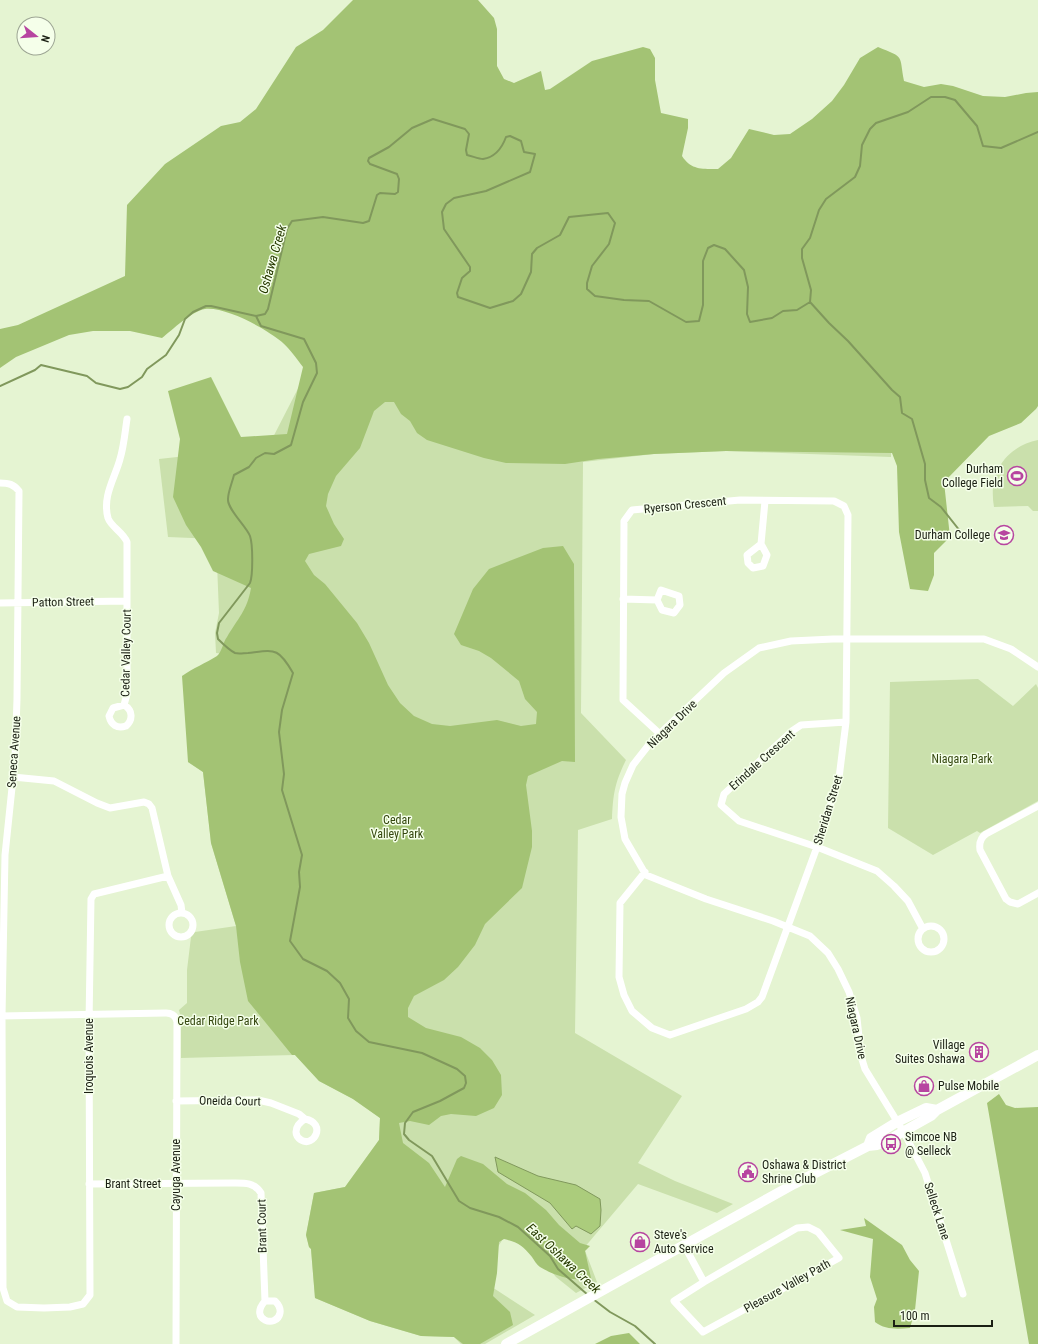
<svg xmlns="http://www.w3.org/2000/svg" width="1038" height="1344" font-family="'Roboto Condensed',sans-serif">
<style>
.green{fill:#cae0ac}
.forest{fill:#a3c374}
.water{fill:#abcc7c;stroke:#80985c}
.lines{fill:none;stroke-linecap:round;stroke-linejoin:round}
.stream{stroke:#80985c;stroke-width:2}
.minor{stroke:#fff;stroke-width:7}
.secondary{stroke:#fff;stroke-width:10}
.labels{text-anchor:middle;stroke-width:3;stroke-linejoin:round;paint-order:stroke}
.poi-label{font-size:12px;fill:#1a1f13;stroke:#f5ffea;text-anchor:start}
.street-label{font-size:12px;fill:#1a1f13;stroke:#f5ffea}
.park-label{font-size:12px;fill:#34470e;stroke:#f5ffea}
.water-label{font-size:13px;font-style:italic;fill:#273a00;stroke:#f5ffea}
</style>
<rect width="100%" height="100%" fill="#e5f4d2"/>
<!-- green -->
<path class="green" d="M896 217 891 457 726 451 654 454 583 462 581 713 626 760C615 782 613 794 612 819L578 830 575 1033 682 1096 638 1163 675 1181 733 1204 717 1213 638 1184 584 1248 597 1282 576 1293 556 1277 534 1250 508 1231 478 1278 535 1315 485 1344H461L454 1337 421 1336 370 1321 315 1298 311 1249 309 1247 306 1235 314 1193 345 1187 379 1140 380 1118 353 1099 319 1081 295 1055 181 1058V1019L179 1010 187 1003V970L191 937 195 932 236 926 211 843 203 772 188 762 240 656 216 653 215 633 219 613 216 539 168 537 159 459 268 447 308 369Z
M1038 440V511H1033L1028 506 994 507C988 474 1005 447 1038 440Z
M978 679 1013 706 1036 684 1038 688V801L980 833 977 831 933 855 888 828 890 682Z"/>
<!-- forest -->
<path class="forest" d="M353 0H478L494 18 497 29V66L504 79 514 83 541 71 545 90 550 89 592 61 643 47 650 49 655 58V80L661 113 688 119V128L682 156C691 170 702 169 718 169L731 158 749 129 774 135 790 134 812 119 832 101 844 85 860 58 878 47C905 58 899 54 904 81L924 87 941 84 953 86 983 96 1005 97 1026 93 1038 92V406L1036 409 1021 423 989 436 944 482 950 537 934 553V575L928 591 910 589 899 532 897 466 892 453 726 451 654 454 598 459 565 464 506 463 484 458 427 440 417 433 410 421 401 414 394 402H385L374 411 360 448 336 476 328 494 326 506 334 524 344 539 341 546 309 554 305 561 314 575 325 584 357 623 369 643 388 685 400 703 414 716 432 724 450 726 497 720 521 726 536 724 537 712 525 699 519 681 491 658 479 651 461 645 454 634 473 589 489 569 543 548 563 546 574 564 575 762 562 761 528 776 526 785 532 831V847L522 888 485 924 475 945 458 967 444 980 414 996 408 1008V1017L426 1028 461 1037 480 1048 492 1060 501 1075 502 1095 494 1108 476 1116 451 1114 441 1116 429 1125 410 1121 399 1123 403 1143 429 1163 445 1187 457 1159 461 1156 483 1164 507 1184 525 1193 546 1210 559 1225 580 1243 590 1246 585 1251 591 1278C576 1283 553 1275 540 1267 537 1265 534 1260 532 1257 522 1245 519 1243 504 1239L499 1242 497 1273 493 1296 510 1312 513 1325 480 1344H463L454 1337 421 1336 370 1321 315 1298 311 1249 309 1247 306 1235 314 1193 345 1187 379 1140 380 1118 353 1099 319 1081 295 1055H292L248 1001 240 962 236 926 211 843 203 772 188 762 182 676C193 668 206 663 217 656 222 652 223 642 227 637 238 618 247 611 251 588L213 571 201 547 186 525 173 497 180 439 168 391 211 377 241 437 287 434 303 367C296 358 288 346 278 339 262 327 226 307 205 309 192 311 172 330 162 338L130 331H93L69 335 16 357 0 368V329L18 325 125 276 127 205 165 164 221 126 240 122 256 109 296 47 323 30Z
M999 1094 1006 1105 1015 1108 1038 1107V1344H1029L987 1103Z
M864 1218 902 1245 910 1260 919 1271 915 1310 910 1328C898 1329 885 1330 875 1322L874 1307 877 1299 870 1277 873 1239 840 1230 866 1226Z
M629 1333 640 1344H595L611 1336Z"/>
<!-- water -->
<path class="water" d="M495 1157 538 1176 576 1185 600 1199 601 1210 600 1226 591 1234 576 1226 572 1229 550 1203 498 1172Z"/>
<g class="lines">
<!-- stream -->
<path class="stream" d="M810 302 811 290 802 258V249L810 238 819 210 826 199 855 177 860 166 862 145 870 129 876 123 908 112 931 97H945L955 100 977 126 983 146 1001 148 1038 132
M810 302 829 323 848 341 892 390 900 397 902 413 912 419 925 464V480L929 498 941 507 964 536
M256 316 261 326 304 339 316 363 317 373 303 402 291 445 274 454 265 453 256 458 249 467 234 475C232 483 228 492 228 499 227 509 246 526 250 536 253 545 253 575 250 583L219 623 217 633 218 639C223 644 229 650 235 653 239 654 244 653 248 653 275 650 278 647 293 673L282 710 279 732 284 774 282 790 302 855 299 872 300 887 290 941 303 959 327 971 340 983 349 999 348 1018 356 1031 369 1042 422 1053 457 1069 465 1076 466 1083 464 1088 440 1101 413 1112 405 1123 404 1134 409 1140 432 1156 459 1201 470 1208 499 1217 518 1227 550 1256 558 1269 588 1295
M0 386 35 370 41 365 87 376 96 383 120 389 128 387 142 377 147 369 166 355 179 335 185 319 193 312 206 306H211L256 316 265 314 268 309 287 229 292 221 323 217 363 223 369 221 377 195 380 193 395 194 398 192 399 179 397 174 370 164 368 161 369 158 389 147 412 128 433 119 465 129 469 134 466 150 467 155C472 156 479 159 483 159 496 157 502 148 506 137L510 136 521 141 524 152 535 154 530 172 486 191 454 198 446 204 442 212 444 229 470 267V271L462 278 457 293 458 297 490 308 513 301 521 294 531 272 532 254 537 248 560 235 569 217 608 213 615 223 609 244 592 266 587 283V289L595 296 624 300 649 301 686 322 699 321 703 305V261L708 248 714 245 725 249 744 270 748 287 747 314 750 322 772 318 783 311 797 310 810 302
M593 1299 610 1312 635 1326 655 1344"/>
<!-- minor -->
<path class="minor" d="M0 483C9 483 13 484 19 491L17 699 15 759 5 855 2 1016 3 1288 7 1301 17 1307 44 1308 70 1307 83 1304 90 1295 89 1023 91 899 94 894 168 876
M761 544 747 555 748 563 753 568 763 566 767 555 761 544 765 501
M623 599 657 600 661 590 679 596 680 605 674 613 662 610 657 600
M0 603 126 601
M124 705C133 710 133 720 126 726 117 729 111 725 109 716L113 708 124 705 127 694V542C123 532 111 527 108 518 102 496 115 478 120 459 124 446 125 432 127 419
M846 722 801 725 792 731 724 794 721 805 739 821 817 847 877 871 894 886 908 901 923 929
M13 777 54 781 97 803 110 808 144 802 149 804 152 808 168 876 181 905 182 913
M1038 806 986 834C980 838 979 843 980 850L1006 899 1010 902 1018 904 1038 893
M645 872 620 903 619 977 624 995 632 1011 652 1028 670 1035 746 1009 758 1002 762 997 817 847 839 778 846 722 848 515 844 506 834 501 740 500 632 510 624 521 623 700 660 734
M169 925a12 12 0 1 1 24 0a12 12 0 1 1-24 0Z
M918 939a13 13 0 1 1 26 0a13 13 0 1 1-26 0Z
M0 1016 166 1013C172 1013 176 1016 177 1022L176 1344
M176 1101 258 1100 271 1103 299 1114 305 1119C300 1122 296 1126 296 1132 296 1135 298 1138 301 1140 314 1148 327 1123 305 1119
M89 1184 232 1183C244 1183 254 1182 261 1193L265 1301C248 1320 277 1329 280 1313 281 1308 278 1304 275 1301H265
M684 1245 704 1282 674 1301 703 1332 839 1258 818 1232 808 1227 797 1228 704 1282
M963 1294 925 1173 903 1131 865 1069 861 1056 857 1018 849 992 838 969 828 953 810 936 773 921 706 899 646 875 625 839 621 817 622 794 625 783 633 765 651 742 724 673 759 648 791 641 833 639H984L1011 649 1038 667"/>
<!-- secondary -->
<path class="secondary" d="M868 1146 871 1138 897 1122 926 1108 937 1110
M506 1344 794 1184 868 1146 877 1145 890 1139 931 1116 937 1110 1038 1055"/>
</g>
<!-- icons -->
<defs>
<symbol id="stadium-ring" viewBox="-11 -11 22 22"><circle r="9.5" fill="#f5ffea" stroke="#b745a0" stroke-width="1.5"/><path d="M0-5a6.5 5 0 1 0 0 10a6.5 5 0 1 0 0-10ZM-3.5-1.8h7v3.6h-7Z" fill="#b745a0"/></symbol>
<symbol id="university-ring" viewBox="-11 -11 22 22"><circle r="9.5" fill="#f5ffea" stroke="#b745a0" stroke-width="1.5"/><path d="M0-5L7-2L0 1L-7-2ZM-4 1L0 2.5L4 1V4Q0 6-4 4Z" fill="#b745a0"/></symbol>
<symbol id="building-ring" viewBox="-11 -11 22 22"><circle r="9.5" fill="#f5ffea" stroke="#b745a0" stroke-width="1.5"/><path d="M-4-6H4V6H1V3H-1V6H-4ZM-2.5-4.3h1.7v1.8h-1.7ZM.8-4.3h1.7v1.8H.8ZM-2.5-1h1.7V.8h-1.7ZM.8-1h1.7V.8H.8Z" fill="#b745a0"/></symbol>
<symbol id="shop-ring" viewBox="-11 -11 22 22"><circle r="9.5" fill="#f5ffea" stroke="#b745a0" stroke-width="1.5"/><path d="M-5-2.5h2.3a2.7 3.5 0 0 1 5.4 0H5L5.5 6h-11ZM-1.5-2.5h3a1.5 2.3 0 0 0-3 0Z" fill="#b745a0"/></symbol>
<symbol id="bus-ring" viewBox="-11 -11 22 22"><circle r="9.5" fill="#f5ffea" stroke="#b745a0" stroke-width="1.5"/><path d="M-5-6H5V4H4V6H2V4H-2V6H-4V4H-5ZM-3.5-4V0h7V-4ZM-3.5 1.2v1.5H-2V1.2ZM2 1.2v1.5H3.5V1.2Z" fill="#b745a0"/></symbol>
<symbol id="civic-ring" viewBox="-11 -11 22 22"><circle r="9.5" fill="#f5ffea" stroke="#b745a0" stroke-width="1.5"/><path d="M-.6-6.5H3V-4.5H.6V-3L4-1V1h2V6H-6V1h2V-1L-.6-3ZM-1.2 2.5V6h2.4V2.5Z" fill="#b745a0"/></symbol>
</defs>
<g fill-rule="evenodd">
<use href="#stadium-ring" x="1006" y="465" width="22" height="22"/>
<use href="#university-ring" x="993" y="524" width="22" height="22"/>
<use href="#building-ring" x="968" y="1041" width="22" height="22"/>
<use href="#shop-ring" x="913" y="1075" width="22" height="22"/>
<use href="#bus-ring" x="880" y="1133" width="22" height="22"/>
<use href="#civic-ring" x="737" y="1161" width="22" height="22"/>
<use href="#shop-ring" x="629" y="1231" width="22" height="22"/>
</g>
<g class="labels">
<!-- poi labels -->
<g class="poi-label">
<text x="1003" y="473" text-anchor="end">Durham<tspan x="1003" dy="14">College Field</tspan></text>
<text x="990" y="539" text-anchor="end">Durham College</text>
<text x="965" y="1049" text-anchor="end">Village<tspan x="965" dy="14">Suites Oshawa</tspan></text>
<text x="938" y="1090">Pulse Mobile</text>
<text x="905" y="1141">Simcoe NB<tspan x="905" dy="14">@ Selleck</tspan></text>
<text x="762" y="1169">Oshawa &amp; District<tspan x="762" dy="14">Shrine Club</tspan></text>
<text x="654" y="1239">Steve's<tspan x="654" dy="14">Auto Service</tspan></text>
</g>
<!-- street labels -->
<g class="street-label">
<text transform="translate(685 505) rotate(-6)" y="4">Ryerson Crescent</text>
<text transform="translate(63 602) rotate(-1)" y="4">Patton Street</text>
<text transform="translate(126 653) rotate(-89)" y="4">Cedar Valley Court</text>
<text transform="translate(672 724) rotate(-44)" y="4">Niagara Drive</text>
<text transform="translate(14 752) rotate(-86)" y="4">Seneca Avenue</text>
<text transform="translate(762 760) rotate(-42)" y="4">Erindale Crescent</text>
<text transform="translate(828 810) rotate(-73)" y="4">Sheridan Street</text>
<text transform="translate(856 1028) rotate(78)" y="4">Niagara Drive</text>
<text transform="translate(89 1056) rotate(-90)" y="4">Iroquois Avenue</text>
<text transform="translate(230 1101) rotate(1)" y="4">Oneida Court</text>
<text transform="translate(176 1175) rotate(-90)" y="4">Cayuga Avenue</text>
<text x="133" y="1188">Brant Street</text>
<text transform="translate(937 1211) rotate(72)" y="4">Selleck Lane</text>
<text transform="translate(262 1226) rotate(-91)" y="4">Brant Court</text>
<text transform="translate(787 1286) rotate(-29)" y="4">Pleasure Valley Path</text>
</g>
<!-- park labels -->
<g class="park-label">
<text x="962" y="763">Niagara Park</text>
<text x="397" y="824">Cedar<tspan x="397" dy="14">Valley Park</tspan></text>
<text x="218" y="1025">Cedar Ridge Park</text>
</g>
<!-- water labels -->
<g class="water-label">
<text transform="translate(272 259) rotate(-74)" y="5">Oshawa Creek</text>
<text transform="translate(564 1258) rotate(43)" y="5">East Oshawa Creek</text>
</g>
</g>
<!-- north arrow -->
<g transform="translate(36 36) rotate(107)"><circle r="19" fill="#f5ffea" stroke="#9da594"/>
<path d="M0-3L7 15L0 10L-7 15Z" fill="#b745a0"/>
<text y="-6" font-size="11" font-weight="bold" text-anchor="middle" fill="#1a1f13">N</text>
</g>
<!-- scale -->
<path d="M894 1320v6h98v-6" fill="none" stroke="#1a1f13" stroke-width="2"/>
<text x="900" y="1320" font-size="12" fill="#1a1f13" stroke="#f5ffea" stroke-width="3" paint-order="stroke">100 m</text>
</svg>
